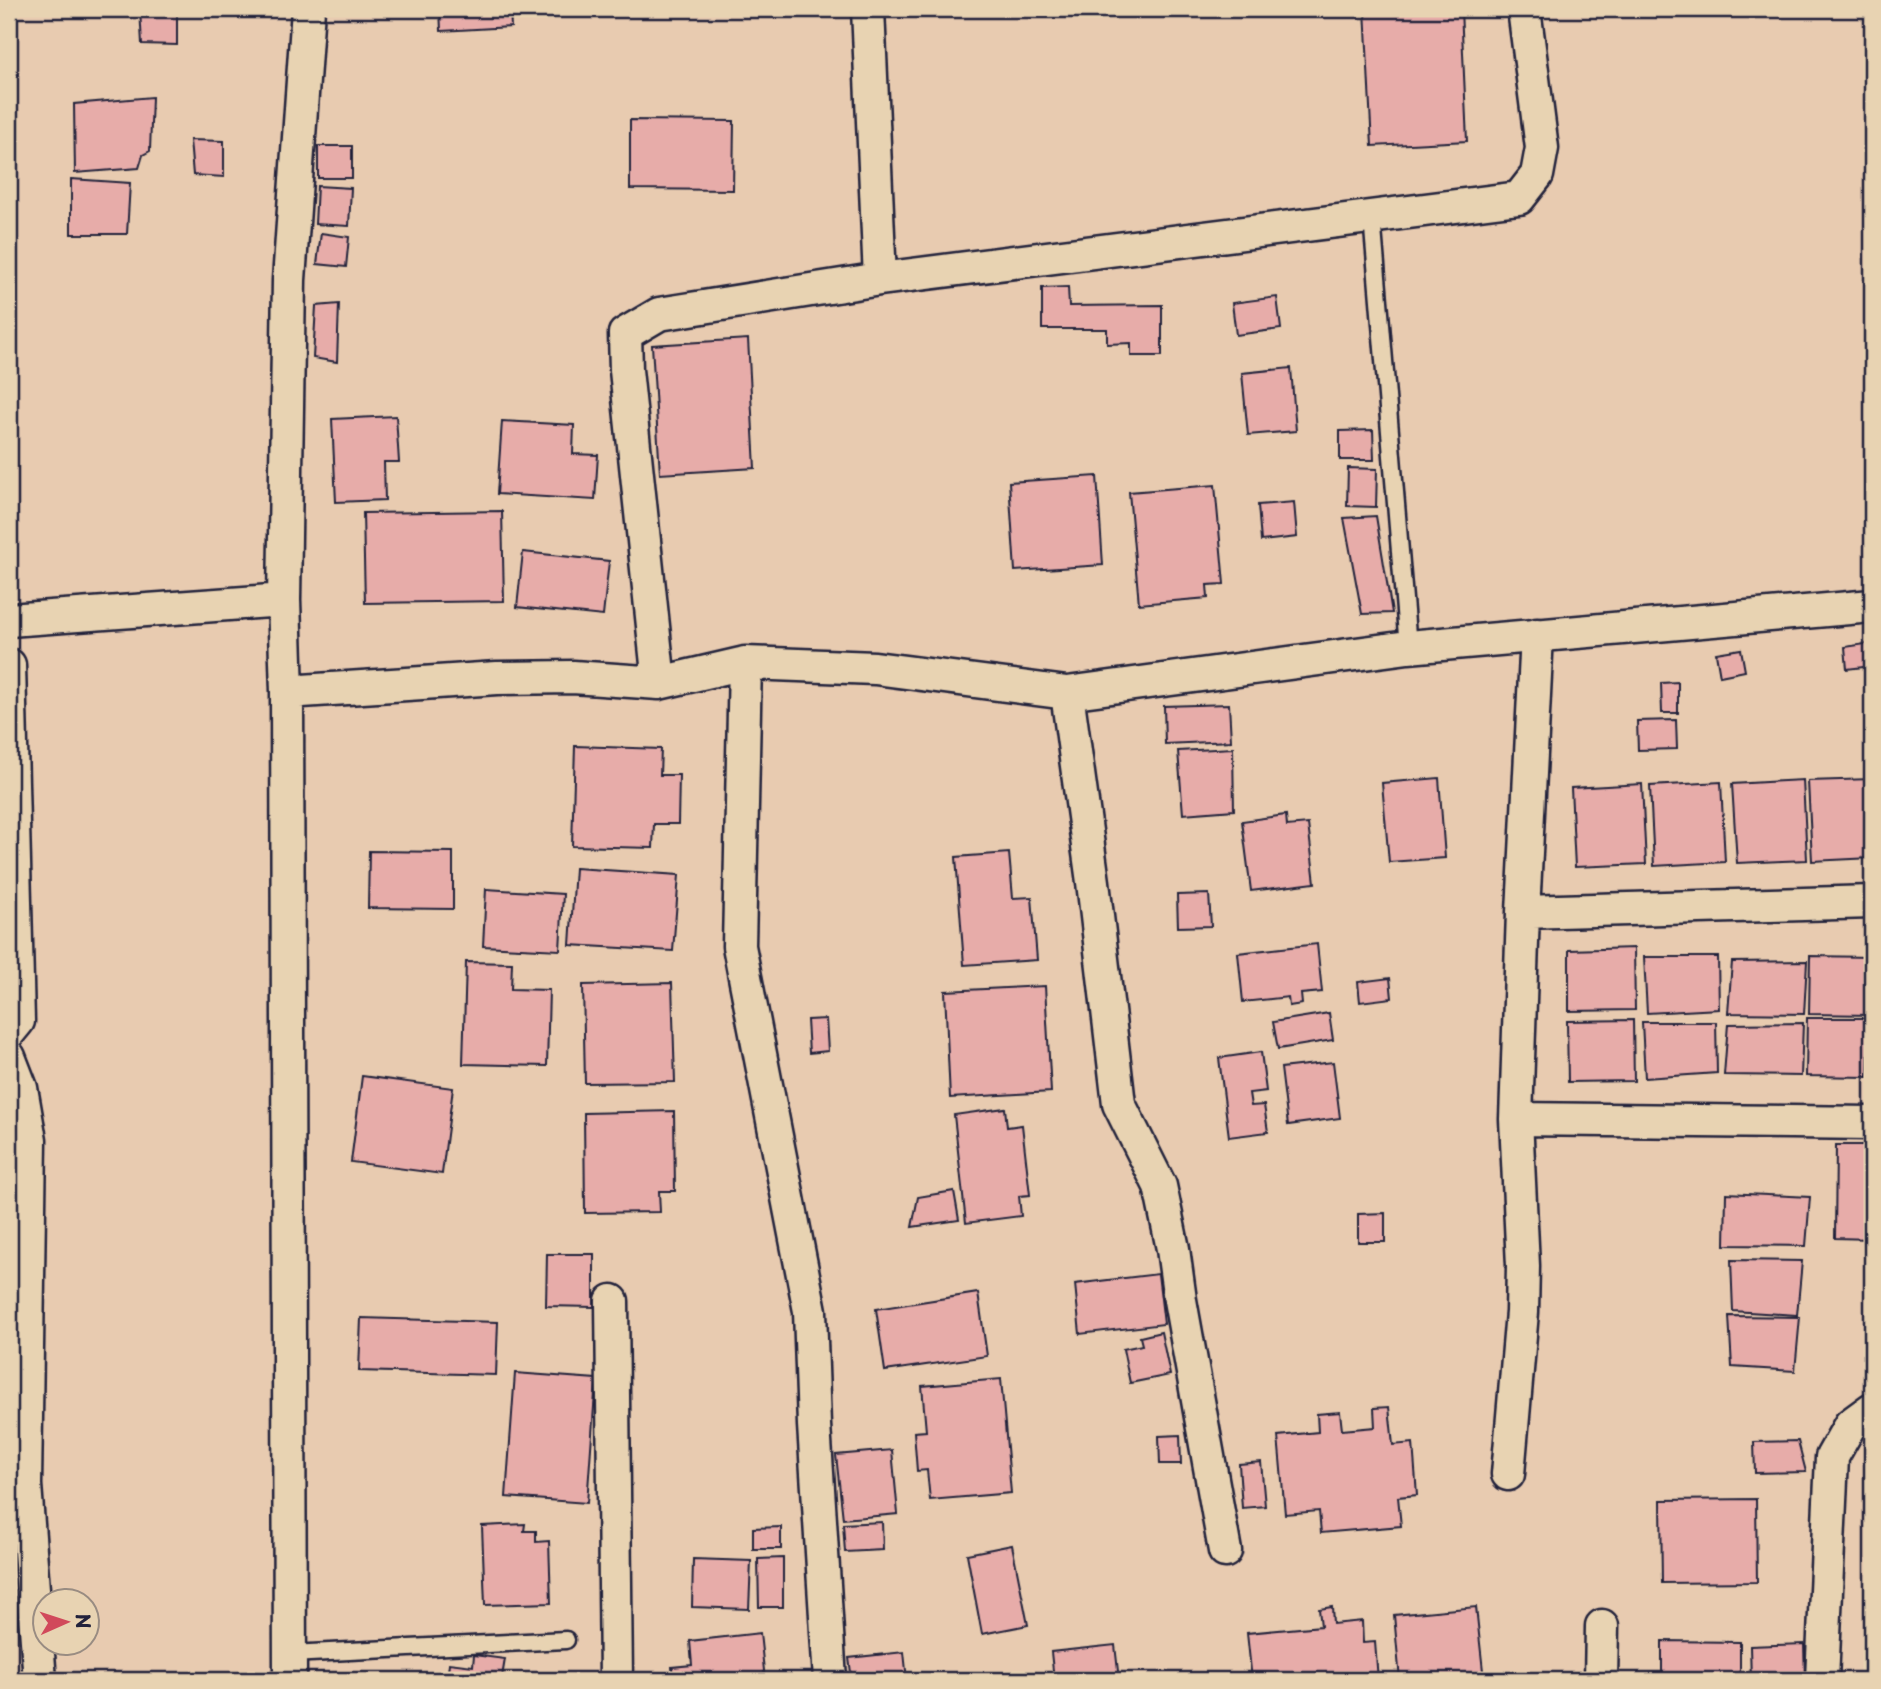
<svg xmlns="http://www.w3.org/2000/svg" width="1881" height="1689" font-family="'Playpen Sans',sans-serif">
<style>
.building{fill:#e7aca9;stroke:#22223b;stroke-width:2}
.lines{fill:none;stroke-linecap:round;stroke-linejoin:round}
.lane-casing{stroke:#22223b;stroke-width:21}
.street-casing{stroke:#22223b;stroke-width:37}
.lane{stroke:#e8d3b2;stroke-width:16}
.street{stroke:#e8d3b2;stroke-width:32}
</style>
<rect width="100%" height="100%" fill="#e8cbb0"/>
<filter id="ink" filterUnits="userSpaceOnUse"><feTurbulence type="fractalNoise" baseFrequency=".0143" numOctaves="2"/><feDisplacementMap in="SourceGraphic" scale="14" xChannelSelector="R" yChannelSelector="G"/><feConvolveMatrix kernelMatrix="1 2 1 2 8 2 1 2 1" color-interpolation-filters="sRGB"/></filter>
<g filter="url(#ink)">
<!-- building -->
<path class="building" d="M140 9H177V45L142 44Z
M440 9H510L511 27 441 31Z
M1365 9H1461L1467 141 1372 146Z
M152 97 150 151 143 155 139 168 75 173 74 104Z
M630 120 734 121 733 190 630 189Z
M190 140 224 141V177L193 175Z
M318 146H352V178H318Z
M71 179 130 183 127 234H71Z
M317 186 351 188 349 226 315 224Z
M321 233 349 237 346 267 317 264Z
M1068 287 1069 306 1162 305V356H1131V343L1107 344V329H1042V288Z
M1277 297 1281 329 1236 335 1232 303Z
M339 304 337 362 313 358 316 306Z
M748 339 755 468 660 474 652 345Z
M1291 368 1296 431 1248 435 1242 373Z
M396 416 399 462H384L385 500 336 502 332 419Z
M502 421 574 425 573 454 598 455 595 500 497 494Z
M1373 430 1374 460H1340V431Z
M1348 468 1377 469 1376 507 1347 506Z
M1097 476 1103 565 1015 571 1009 482Z
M1215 485 1224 584 1207 585 1208 598 1139 604 1129 492Z
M1294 502 1297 537 1261 541 1258 505Z
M502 511 504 601 365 603 363 513Z
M1376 516 1392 613 1362 614 1344 518Z
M523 552 609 561 603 616 517 607Z
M1872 643V666L1847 669 1845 647Z
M1741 649 1745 671 1720 676 1716 653Z
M1678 682V713H1662L1661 683Z
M1229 704 1231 741 1165 744 1164 706Z
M1676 720 1677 749 1638 750 1637 721Z
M575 746 661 749 660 775H679L678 824H654L653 848 572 846Z
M1233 748 1234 810 1183 814 1178 751Z
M1439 778 1445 858 1389 862 1382 783Z
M1872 779V858L1812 861 1808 781Z
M1803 780 1807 860 1737 863 1732 784Z
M1721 782 1725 862 1654 866 1650 786Z
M1642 784 1646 864 1575 867 1571 788Z
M1286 815 1287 826 1308 824 1315 883 1251 891 1242 821Z
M369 851 453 852V909L368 908Z
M1009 853 1013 898 1032 897 1037 960 964 965 956 857Z
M575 868 679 875 673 951 570 945Z
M486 889 563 894 560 950 483 946Z
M1209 894 1211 926 1178 927 1177 895Z
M1317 944 1322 992 1301 994 1302 1004 1289 1006 1288 997 1243 1002 1238 953Z
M1634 948 1635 1010 1569 1011V950Z
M1810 956 1872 957V1015L1809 1014Z
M1644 957H1718L1719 1009 1647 1013Z
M1807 961 1804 1014 1728 1013 1732 962Z
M466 962 512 963 511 989 549 990 547 1066 463 1064Z
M1390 978 1392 998 1360 1002 1358 982Z
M672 983 675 1082 585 1083 583 985Z
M1045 986 1051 1092 950 1098 945 991Z
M1329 1013 1333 1040 1278 1049 1273 1022Z
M1807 1018H1869L1868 1077 1806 1076Z
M826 1019 828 1051 809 1053 807 1020Z
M1633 1020 1634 1081 1568 1082 1567 1021Z
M1642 1022H1716L1717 1073 1645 1078Z
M1803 1023 1801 1076 1724 1075 1728 1024Z
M1261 1052 1266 1091 1249 1093 1251 1106 1264 1105 1268 1132 1229 1137 1219 1058Z
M1333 1062 1340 1118 1288 1125 1281 1068Z
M362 1076 453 1088 442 1174 351 1162Z
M1005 1108 1007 1127 1022 1125 1030 1195 1019 1196 1021 1216 966 1223 954 1115Z
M674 1111 675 1191H659L660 1212 585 1213 584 1113Z
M1836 1145H1872V1239L1835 1238Z
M954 1191 959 1220 912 1227 918 1197Z
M1726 1193 1810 1197 1806 1246 1725 1245Z
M1385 1213V1242H1358V1214Z
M547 1254H594V1307L546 1306Z
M1731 1260 1802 1261 1797 1315 1733 1311Z
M1158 1274 1164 1324 1080 1334 1075 1284Z
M978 1293 987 1356 885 1371 876 1309Z
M1729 1316 1800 1317 1795 1371 1732 1367Z
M361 1318 498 1322 496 1375 359 1371Z
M1161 1332 1170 1375 1130 1383 1123 1349 1142 1345 1140 1337Z
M515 1373 596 1379 587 1503 506 1497Z
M1001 1379 1011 1493 930 1500 927 1470 917 1471 914 1432 926 1431 922 1386Z
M1389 1407 1393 1445 1413 1443 1417 1495 1398 1497 1401 1526 1321 1533 1319 1511 1285 1514 1278 1436 1318 1432 1317 1414 1340 1412 1342 1430 1375 1427 1374 1408Z
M1180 1435 1181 1464H1160L1159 1436Z
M1798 1441 1806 1472 1755 1473 1754 1442Z
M892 1450 898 1514 843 1519 836 1455Z
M1261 1462 1265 1506 1242 1508 1239 1464Z
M1756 1499 1757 1582 1662 1583 1661 1500Z
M882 1522 883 1550 845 1552 843 1524Z
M525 1524 524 1531H536V1542L549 1541 551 1603 485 1605 482 1526Z
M781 1527V1549H753V1528Z
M1012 1545 1028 1625 982 1634 967 1554Z
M783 1558V1607H759L758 1559Z
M693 1559 751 1561 749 1609 692 1607Z
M1332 1607 1333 1624 1362 1621 1363 1643 1375 1642 1378 1680H1252L1247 1633 1321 1626 1319 1609Z
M1476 1607 1484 1680H1400L1394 1615Z
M760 1633 765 1680H673L672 1667 692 1665 690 1641Z
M1662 1641 1740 1642V1680H1662Z
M1804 1644 1805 1680H1751L1750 1646Z
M1115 1645 1119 1680H1054L1051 1652Z
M904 1652 907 1680H852L849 1658Z
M474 1655 505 1659 502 1677 525 1680H447L449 1663 473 1666Z"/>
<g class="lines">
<defs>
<path id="lane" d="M1372 217 1408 647
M290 1654 566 1640"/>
<path id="street" d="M868 9 880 279
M9 620 284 600
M745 663 739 946 810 1311 814 1425 830 1680
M9 665 18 1021 9 1032
M659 683 626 370 625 334 659 314 880 279 1519 198 1537 175 1542 148 1524 9
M287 692 497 678 573 677 659 683 745 663 875 668 1067 693 1408 647 1872 606
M1067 693 1093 882 1119 1104 1160 1186 1173 1249 1180 1300 1225 1551
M1523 912 1872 902
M9 1057 21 1088 30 1140 25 1485 40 1680
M1516 1119 1872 1123
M612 1301 616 1680
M1508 1474 1522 1312 1523 1266 1516 1119 1523 912 1537 635
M290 1680 287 692 284 600 289 280 308 9
M1601 1680 1602 1626
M1822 1680 1832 1457 1850 1425 1872 1409"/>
</defs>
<!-- lane casing -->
<use href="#lane" class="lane-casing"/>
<!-- street casing -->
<use href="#street" class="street-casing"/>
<!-- lane -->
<use href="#lane" class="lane"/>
<!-- street -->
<use href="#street" class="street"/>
</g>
</g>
<!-- margin -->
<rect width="1881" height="1689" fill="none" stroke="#e8d3b2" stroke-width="35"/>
<rect x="18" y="18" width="1846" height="1654" fill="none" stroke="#22223b" stroke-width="2.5" filter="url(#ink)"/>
<!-- north arrow -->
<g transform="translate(66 1622) rotate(87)"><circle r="33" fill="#e8d3b2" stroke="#998c82" stroke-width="2"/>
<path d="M0-5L12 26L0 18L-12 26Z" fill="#d1495b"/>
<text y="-10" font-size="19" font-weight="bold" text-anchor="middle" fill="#22223b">N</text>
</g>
</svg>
